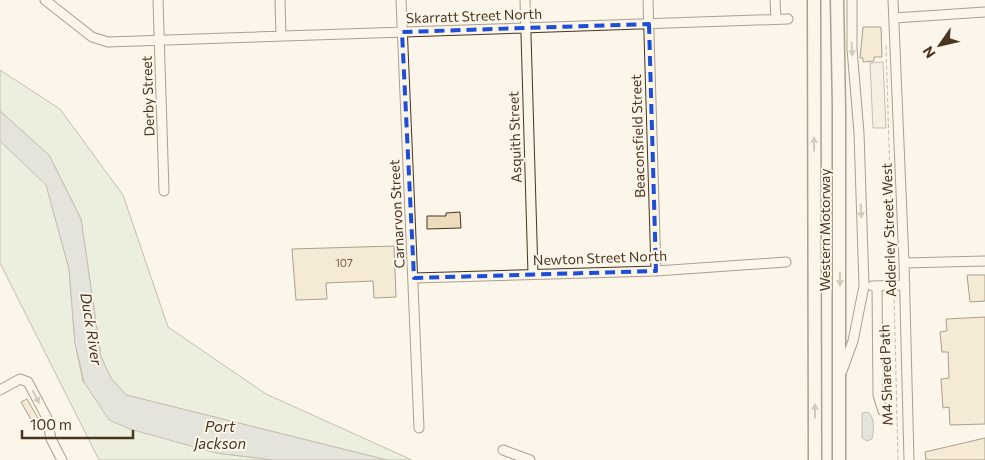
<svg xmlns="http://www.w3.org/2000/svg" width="985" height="460" font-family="Commissioner,sans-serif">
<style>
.green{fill:#dce7d0;stroke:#887966}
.parking{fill:#ede7d9;stroke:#887966}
.water{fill:#c9cecd;stroke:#887966}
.building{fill:#ecdcbc;stroke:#4a3520}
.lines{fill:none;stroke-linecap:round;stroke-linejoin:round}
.minor-casing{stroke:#4a3520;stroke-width:11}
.highway-casing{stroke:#4a3520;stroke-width:15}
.path{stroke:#7f6f5c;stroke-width:1;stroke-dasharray:4 2.5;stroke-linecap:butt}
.minor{stroke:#fbf6e9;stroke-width:9}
.highway{stroke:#fbf6e9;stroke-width:12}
.oneway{fill:#a29684}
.marked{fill:none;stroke:#1d4ed8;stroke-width:4;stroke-dasharray:10 6;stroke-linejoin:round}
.labels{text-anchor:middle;stroke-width:4;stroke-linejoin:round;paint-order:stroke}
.number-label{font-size:11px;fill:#725f47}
.street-label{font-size:14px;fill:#4a3520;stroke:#fbf6e9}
.water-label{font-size:15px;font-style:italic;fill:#4a3520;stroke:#fbf6e9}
</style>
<rect width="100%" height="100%" fill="#fbf6e9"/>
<!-- green -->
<path class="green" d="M0 70 60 109 123 195 168 327 266 394 412 460H387L126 395 111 378 101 357 81 219 49 155 0 111Z
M0 141 46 184 69 269 75 343 83 382 216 453 273 460H99L0 263Z"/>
<!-- parking -->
<path class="parking" d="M883 62 886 128H873L870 63Z"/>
<!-- water -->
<path class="water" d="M0 111 49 155 81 219 101 357 111 378 126 395 387 460H273L216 453 130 429 109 420 84 382 75 343 69 269 46 185 0 141Z
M868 412C875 418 874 430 872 439L867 441 862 438V413Z"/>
<!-- building -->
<path class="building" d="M863 27H881L882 57H874V61L863 62V58H860Z
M460 212 461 228 427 229V216H446V213Z
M394 246 396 297 374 298 373 281 326 283 327 299 296 300 292 249Z
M967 275H985V301L970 302Z
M985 317V424L950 425 949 407 943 408 941 379 949 378 948 352H942L940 332 947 331 946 319Z
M27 399 39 420 33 423 21 402Z
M985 438V460H926L925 452Z"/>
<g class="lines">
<defs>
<path id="minor" d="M45 0 92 37 108 42 788 19
M158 0 164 191
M280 0 281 36
M401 0 419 428
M525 0 533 274
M648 0 656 271
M775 0 776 19
M893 0 904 263 909 460
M894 18 985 12
M904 263 985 261
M414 278 656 271 786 262
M872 286 905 285
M877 286 878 395 883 411
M842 371 853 341 864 286 859 133 852 49V0
M0 390 20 379 28 382 47 418 51 439 62 460
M503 450 530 460"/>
<path id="highway" d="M814 0 815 460
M837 0 839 108V460"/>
</defs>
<!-- minor casing -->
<use href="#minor" class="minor-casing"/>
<!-- highway casing -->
<use href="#highway" class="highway-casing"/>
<!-- path -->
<path class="path" d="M886 46 893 277
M894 293 898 460"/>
<!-- minor -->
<use href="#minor" class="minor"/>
<!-- highway -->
<use href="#highway" class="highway"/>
</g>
<!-- one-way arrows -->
<defs><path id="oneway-solid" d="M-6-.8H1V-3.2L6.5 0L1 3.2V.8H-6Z" transform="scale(1.25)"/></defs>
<g class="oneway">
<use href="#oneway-solid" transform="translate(852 49) rotate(87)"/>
<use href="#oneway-solid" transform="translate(814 144) rotate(-90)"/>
<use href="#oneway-solid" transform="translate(861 211) rotate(88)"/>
<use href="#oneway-solid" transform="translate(840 279) rotate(90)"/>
<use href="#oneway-solid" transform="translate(36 397) rotate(63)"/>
<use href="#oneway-solid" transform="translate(815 411) rotate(-90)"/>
</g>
<!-- marked area -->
<path d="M0 0H985V460H0ZM649 24 656 271 414 278 402 32Z" fill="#fbf6e9" fill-opacity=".55" fill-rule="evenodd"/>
<path class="marked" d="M649 24 656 271 414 278 402 32Z"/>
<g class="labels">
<!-- number labels -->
<g class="number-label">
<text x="344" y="267">107</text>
</g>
<!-- street labels -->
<g class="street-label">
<text transform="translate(474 16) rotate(-2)" y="5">Skarratt Street North</text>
<text transform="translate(148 96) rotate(-92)" y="5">Derby Street</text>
<text transform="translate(638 136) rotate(-92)" y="5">Beaconsfield Street</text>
<text transform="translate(515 137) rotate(-92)" y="5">Asquith Street</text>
<text transform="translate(397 214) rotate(-93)" y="5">Carnarvon Street</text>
<text transform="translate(825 230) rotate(-90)" y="5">Western Motorway</text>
<text transform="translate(889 230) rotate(-92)" y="5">Adderley Street West</text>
<text transform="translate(600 258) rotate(-2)" y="5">Newton Street North</text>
<text transform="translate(886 375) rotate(-92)" y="5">M4 Shared Path</text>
</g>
<!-- water labels -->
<g class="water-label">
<text transform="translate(91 329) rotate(81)" y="5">Duck River</text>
<text x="220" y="432">Port<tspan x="220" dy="17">Jackson</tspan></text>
</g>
</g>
<!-- north arrow -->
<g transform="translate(940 45) rotate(236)" stroke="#fbf6e9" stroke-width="4" paint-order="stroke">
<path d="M0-4L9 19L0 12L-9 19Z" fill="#4a3520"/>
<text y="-8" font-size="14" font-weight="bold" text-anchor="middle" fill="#4a3520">N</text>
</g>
<!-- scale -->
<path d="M22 430v8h111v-8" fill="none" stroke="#4a3520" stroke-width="2.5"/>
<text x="30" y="430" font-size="15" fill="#4a3520" stroke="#fbf6e9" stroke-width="4" paint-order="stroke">100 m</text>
</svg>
